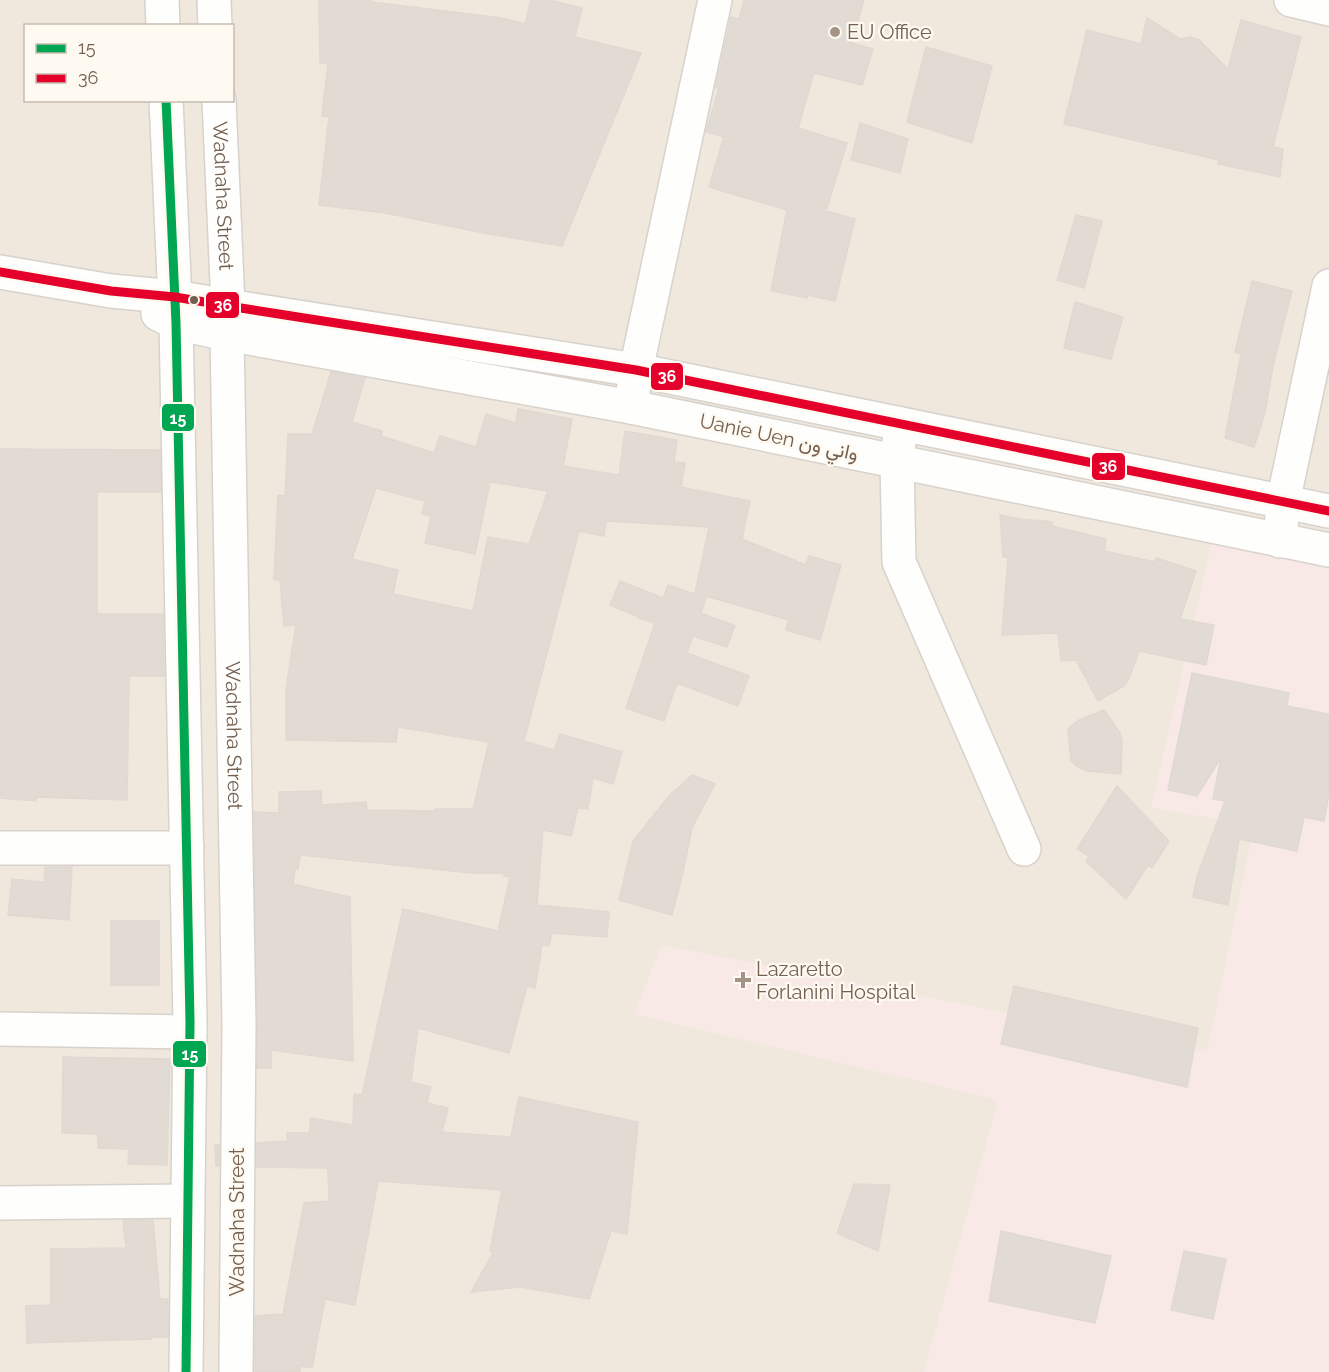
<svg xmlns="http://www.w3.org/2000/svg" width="1329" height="1372" font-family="Raleway,Vazirmatn,sans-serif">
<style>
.residential{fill:#f0e8dd;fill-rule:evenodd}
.medical{fill:#f8e9e6}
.building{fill:#e1dbd4;stroke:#e0d9d1;stroke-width:1.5;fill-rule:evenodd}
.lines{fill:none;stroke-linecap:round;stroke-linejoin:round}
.street-casing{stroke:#d7d2cc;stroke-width:36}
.secondary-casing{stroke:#d8d2cc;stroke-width:36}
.street{stroke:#fefefc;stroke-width:33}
.secondary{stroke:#fefefc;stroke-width:33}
.bus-1-casing{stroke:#fefaf1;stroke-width:14}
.bus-2-casing{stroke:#fefaf1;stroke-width:14}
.bus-1{stroke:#00a651;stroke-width:9}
.bus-2{stroke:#e4002b;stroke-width:9}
.poi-dot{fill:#a29487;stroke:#fefaf1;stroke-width:2}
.bus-dot{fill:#746050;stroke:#fefaf1;stroke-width:2}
.labels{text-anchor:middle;stroke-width:4.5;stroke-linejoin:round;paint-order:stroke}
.poi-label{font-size:20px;fill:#746050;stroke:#fefaf1;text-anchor:start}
.street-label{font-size:20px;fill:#746050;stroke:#fefaf1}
.line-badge{stroke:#fefaf1;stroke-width:2}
.badge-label{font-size:16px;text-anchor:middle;font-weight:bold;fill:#fff}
</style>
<rect width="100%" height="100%" fill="#f8f5ee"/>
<!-- residential -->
<path class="residential" d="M0 0H1329V1372H0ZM26 26H232V100H26Z"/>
<!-- medical -->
<path class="medical" d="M1212 541 1329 564V1372H924L998 1100 634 1014 662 945 1207 1052 1254 825 1151 808Z"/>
<!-- building -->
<path class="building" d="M339 0H371V2L502 18 525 24 531 0H549L582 8 575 37 641 53 562 246 484 233 385 213 319 205 329 117 322 116 328 63H320L319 1Z
M744 0H864L852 43 873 49 862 85 814 73 798 128 847 143 826 211 855 219 835 301 808 295 807 298 771 291 787 210 709 187 724 137 706 132 719 88 716 87 731 17 739 19Z
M1147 18 1180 39 1191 37 1199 40 1228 69 1241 20 1301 37 1273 147 1283 149 1280 177 1218 164 1219 160 1064 124 1087 30 1141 44Z
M926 47 992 66 972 143 907 122Z
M860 123 908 139 900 173 851 160Z
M1076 215 1102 221 1084 288 1057 280Z
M1252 281 1292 291 1273 366 1265 413 1254 447 1225 438 1241 354 1235 352Z
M1075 302 1123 317 1111 359 1064 348Z
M331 372 365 378 352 422 382 431 381 436 434 453 440 436 476 447 486 414 516 423 518 409 572 419 563 466 619 475 625 431 677 440 674 462 685 463 681 487 750 501 742 539 806 565 809 556 841 565 820 640 786 630 789 620 695 593 709 527 606 521 604 536 579 531 524 741 554 750 560 734 622 752 613 784 593 778 588 809 578 808 571 836 543 830 537 905 609 912 607 937 552 933 549 946 542 945 535 988 527 986 509 1053 418 1028 411 1082 431 1087 427 1103 448 1108 442 1132 511 1137 519 1097 638 1122 627 1234 611 1231 589 1299 521 1287 471 1292 493 1253 490 1250 502 1190 378 1181 355 1305 325 1299 312 1368 300 1366V1372H255V1316L283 1314 304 1203 329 1201 328 1168 257 1167V1143L288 1141 287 1133H309L311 1118 353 1125 354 1094 362 1095 403 909 498 931 510 877 504 876V873H472L300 855 298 869H295L293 884 350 897 353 1061 271 1050V1068H257L254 812 279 813V792L321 791 322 805 366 802 367 810 434 811 435 809H473L489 742 398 727 396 742 286 740V689L296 625 284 626 280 580 274 579 278 495 285 496 288 434H312ZM490 482 548 491 529 544 488 537 473 611 393 594 398 570 352 559 376 488 425 501 422 514 431 516 425 543 475 554Z
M0 449 160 450 161 492H97V614H163L164 676H129L127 800 36 797V801L0 798Z
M1000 515 1021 519 1052 522V526L1106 539 1104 551 1155 562 1156 558 1196 571 1180 619 1214 625 1206 665 1139 651 1129 679 1124 686 1098 701 1076 660 1061 661 1058 633 1002 635 1008 557H1003Z
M620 581 663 598 668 585 706 598 701 613 735 626 727 647 693 636 687 653 749 676 738 706 677 683 664 721 626 708 655 623 638 618 639 617 610 605Z
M1192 673 1289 693 1287 706 1329 714V794L1324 821 1304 817 1297 851 1239 839 1228 905 1193 897 1197 877 1225 801 1213 799 1221 758 1197 796 1168 790Z
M1104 710 1119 731 1122 740 1121 774 1087 771 1078 767 1071 761 1068 729 1079 720Z
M692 775 715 784 692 828 683 872 672 915 619 900 633 841 669 796Z
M1117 786 1169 841 1152 868 1148 865 1126 899 1086 861 1089 856 1077 849Z
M45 867H72L69 920 8 915 12 879 44 882Z
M111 921H159V985H111Z
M1014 986 1198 1028 1187 1087 1001 1044Z
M63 1057 170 1059 167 1165 128 1164 129 1149 98 1148V1134L62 1133Z
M215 1145H219V1166H216Z
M854 1184 890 1185 878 1251 837 1233Z
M123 1220H153L160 1299H168V1337H151V1339L27 1343 26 1306 51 1305V1249L126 1248Z
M1001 1231 1111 1256 1095 1323 989 1301Z
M1184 1251 1226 1259 1213 1319 1171 1310Z"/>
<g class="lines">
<defs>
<path id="street" d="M1291 0 1329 9
M631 407 636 370 715 0
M901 424 897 461 899 562 1024 849
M1280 541 1283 502 1329 286
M0 848H187
M0 1029 190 1032
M0 1203 187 1201"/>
<g id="secondary">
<path d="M162 0 163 26"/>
<path d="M214 0 215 26"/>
<path d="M166 100 176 323 190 1022 186 1372"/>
<path id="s1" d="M219 100 228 306 227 334 239 1025 236 1372"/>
<path d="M0 272 111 291 175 297 228 306 636 370 1329 511"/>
<path d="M158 314 176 323 227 334 631 407 1329 550"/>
</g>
</defs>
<!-- street casing -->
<use href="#street" class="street-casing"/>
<!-- secondary casing -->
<use href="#secondary" class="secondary-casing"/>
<!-- street -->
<use href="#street" class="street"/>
<!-- secondary -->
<use href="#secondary" class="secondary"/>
<defs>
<path id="bus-1" d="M166 100 176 323 190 1022 186 1372"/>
<path id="bus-2" d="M0 272 111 291 175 297 228 306 636 370 1329 511"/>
</defs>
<!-- bus-1 casing -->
<use href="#bus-1" class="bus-1-casing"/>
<!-- bus-2 casing -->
<use href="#bus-2" class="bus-2-casing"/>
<!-- bus-1 -->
<use href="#bus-1" class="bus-1"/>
<!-- bus-2 -->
<use href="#bus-2" class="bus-2"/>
</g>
<!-- markers -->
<g class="poi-dot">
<circle cx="835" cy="32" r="6"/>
<path d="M740 971h6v6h6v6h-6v6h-6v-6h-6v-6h6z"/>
</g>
<circle class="bus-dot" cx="194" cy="300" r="5"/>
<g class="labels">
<!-- poi labels -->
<g class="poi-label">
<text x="847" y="39">EU Office</text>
<text x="756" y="976">Lazaretto<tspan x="756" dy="23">Forlanini Hospital</tspan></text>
</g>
<!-- street labels -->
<g class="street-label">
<text dy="7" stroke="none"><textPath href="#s1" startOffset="96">Wadnaha Street</textPath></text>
<text transform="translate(779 437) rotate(12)" y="7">Uanie Uen واني ون</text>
<text dy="7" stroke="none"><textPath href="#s1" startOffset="636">Wadnaha Street</textPath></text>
<text transform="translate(237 1222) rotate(-90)" y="7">Wadnaha Street</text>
</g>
</g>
<g class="line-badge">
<rect x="205" y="291" width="35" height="28" rx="6" fill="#e4002b"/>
<rect x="650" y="362" width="34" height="29" rx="6" fill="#e4002b"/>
<rect x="161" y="403" width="34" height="29" rx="6" fill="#00a651"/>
<rect x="1091" y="452" width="35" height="29" rx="6" fill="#e4002b"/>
<rect x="172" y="1040" width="35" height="28" rx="6" fill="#00a651"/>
</g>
<g class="badge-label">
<text x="223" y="311">36</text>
<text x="667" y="382">36</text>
<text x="178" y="424">15</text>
<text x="1108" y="472">36</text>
<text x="190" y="1060">15</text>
</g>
<!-- legend -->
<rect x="24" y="24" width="210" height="78" fill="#fefaf1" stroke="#c7bcb1" stroke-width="1.5"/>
<rect x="36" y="44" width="30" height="9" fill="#00a651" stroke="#c7bcb1" stroke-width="1.5"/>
<text x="78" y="54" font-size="18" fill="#746050">15</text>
<rect x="36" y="74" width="30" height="9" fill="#e4002b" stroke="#c7bcb1" stroke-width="1.5"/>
<text x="78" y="84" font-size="18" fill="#746050">36</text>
</svg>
